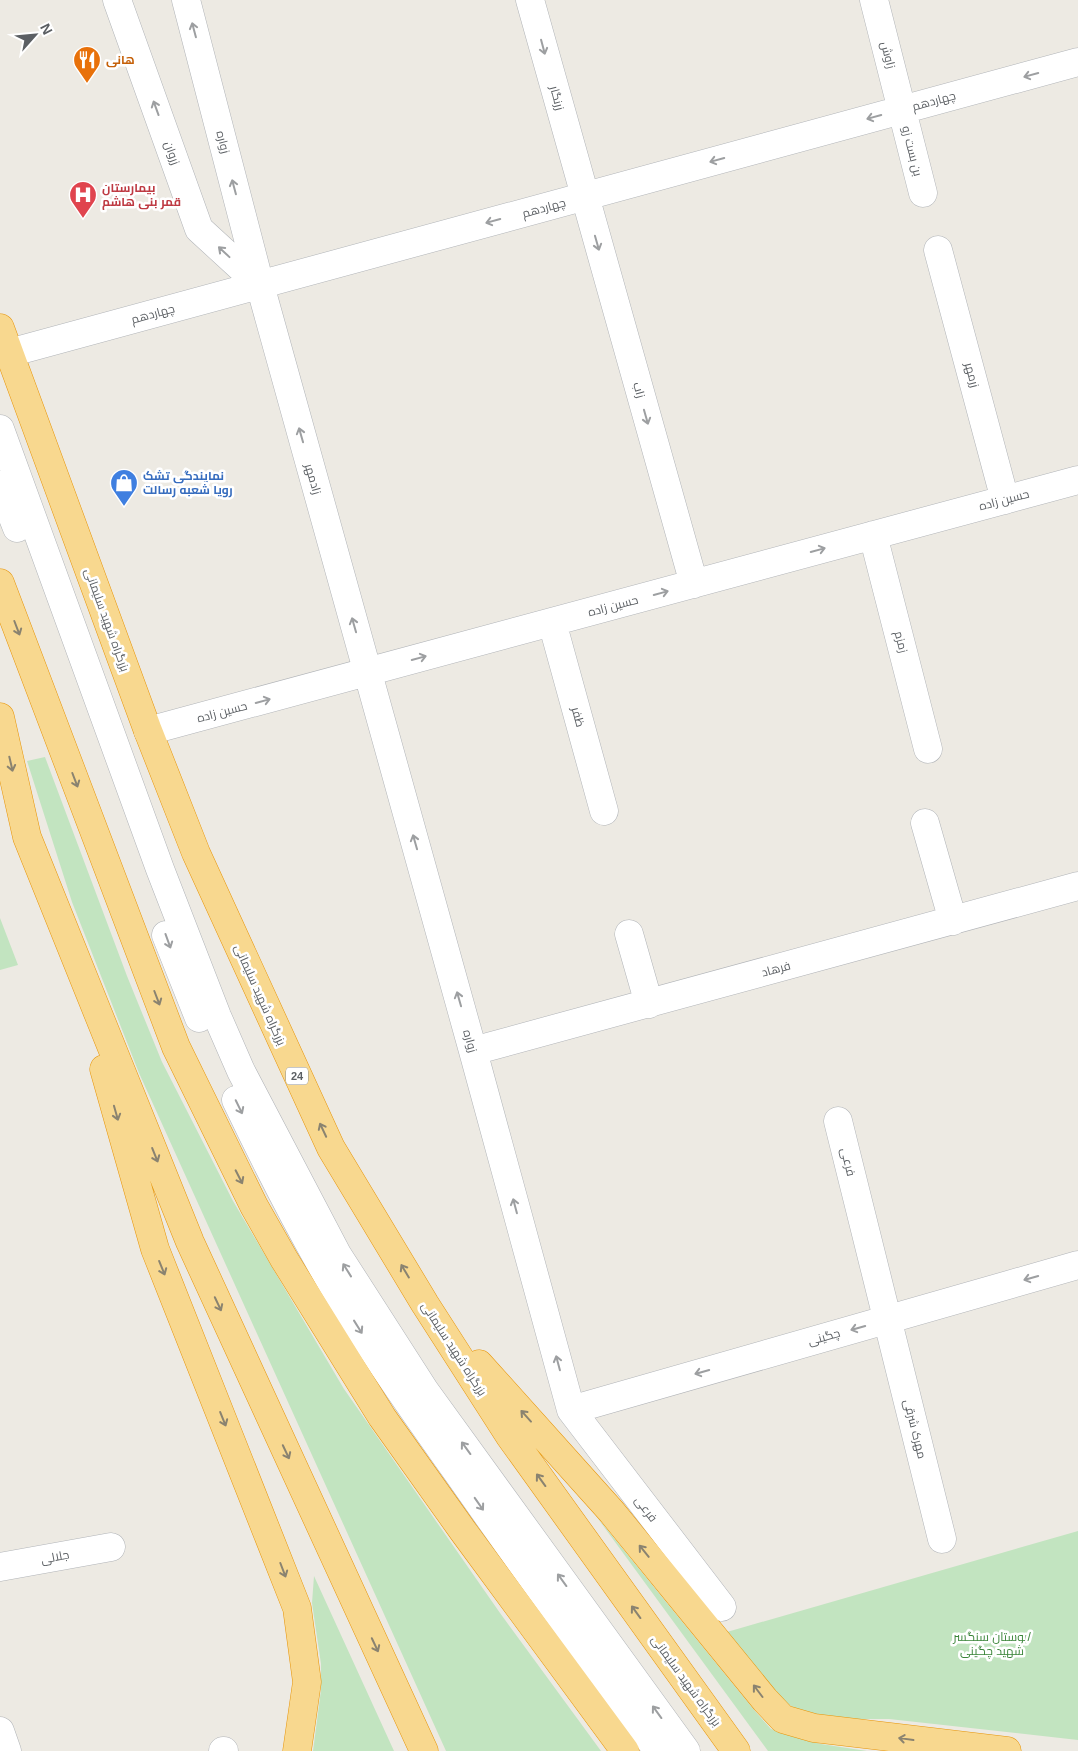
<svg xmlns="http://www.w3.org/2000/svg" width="1078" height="1751" font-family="Arial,Cairo,sans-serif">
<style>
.green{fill:#c2e4c0}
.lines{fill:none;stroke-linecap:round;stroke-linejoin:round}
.minor-casing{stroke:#b1b4b8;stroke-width:29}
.highway-casing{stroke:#e7950a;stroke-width:29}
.minor{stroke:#fff;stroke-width:28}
.highway{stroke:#f8d88f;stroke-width:28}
.oneway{stroke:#9d9fa1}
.oneway2{stroke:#8a8370}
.labels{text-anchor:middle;stroke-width:5;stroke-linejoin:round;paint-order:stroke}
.shield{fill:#fff;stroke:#8c8f92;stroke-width:1}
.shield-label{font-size:11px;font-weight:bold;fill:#5b5f63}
.street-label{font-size:12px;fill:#5b5f63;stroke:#fff}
.food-label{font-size:12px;font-weight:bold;fill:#c56008;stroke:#fff;text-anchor:start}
.health-label{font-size:12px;font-weight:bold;fill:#be3a42;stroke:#fff;text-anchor:start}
.shop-label{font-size:12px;font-weight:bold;fill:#366cbe;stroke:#fff;text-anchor:start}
.park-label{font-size:12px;fill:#3a8539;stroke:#fff}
</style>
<rect width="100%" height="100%" fill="#edeae3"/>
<!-- green -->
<path class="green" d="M45 757 127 976 162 1062 233 1201 344 1389 500 1613 601 1751H446L139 1073 72 902 27 761Z
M0 918 18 965 0 970Z
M596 1516 755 1711 771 1729 793 1736 821 1744 867 1751H768Z
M1078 1531V1740L889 1719H840L800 1711 784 1702 727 1632Z
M314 1576 394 1751H313L321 1690V1664L312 1603Z"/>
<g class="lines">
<defs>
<path id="minor" d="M117 0 199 229 260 285
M186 0 260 285 473 1051 571 1410 722 1607
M530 0 694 584
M874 0 923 193
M938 250 1005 500
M9 353 1078 62
M0 429 160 869 217 1016 241 1071 337 1254 425 1391 686 1751
M0 485 17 528
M873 535 928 749
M552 622 604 811
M148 731 1078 480
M925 823 953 921
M629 934 649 1004
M166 935 199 1018
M473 1051 1078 886
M236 1100C269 1169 304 1238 344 1304 379 1362 418 1417 457 1472 523 1566 590 1659 658 1751
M838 1121 942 1539
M571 1410 1078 1265
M0 1567 111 1547
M0 1731 7 1751
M223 1751H224"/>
<path id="highway" d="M0 328 148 731 196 853 331 1148 425 1304 509 1435 736 1751
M0 583 176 1047 254 1206 284 1259 382 1417 463 1531 625 1751
M0 717 27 837 190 1242 424 1751
M104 1069 155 1249 297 1608 307 1682 297 1751
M479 1364 611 1511 765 1700 783 1719 814 1728 1007 1751"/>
</defs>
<!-- minor casing -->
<use href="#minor" class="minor-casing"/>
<!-- highway casing -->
<use href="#highway" class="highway-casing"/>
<!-- minor -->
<use href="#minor" class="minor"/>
<!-- highway -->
<use href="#highway" class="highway"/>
</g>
<!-- one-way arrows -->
<defs><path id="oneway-shaft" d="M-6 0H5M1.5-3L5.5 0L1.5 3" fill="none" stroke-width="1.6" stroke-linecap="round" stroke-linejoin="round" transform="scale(1.25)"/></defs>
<g class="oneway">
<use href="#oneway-shaft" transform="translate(194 30) rotate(-105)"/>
<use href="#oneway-shaft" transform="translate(543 47) rotate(75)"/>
<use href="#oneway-shaft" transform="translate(1031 75) rotate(165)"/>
<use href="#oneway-shaft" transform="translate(156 108) rotate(-110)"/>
<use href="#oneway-shaft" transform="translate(874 117) rotate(165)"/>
<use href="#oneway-shaft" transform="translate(717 160) rotate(165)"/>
<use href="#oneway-shaft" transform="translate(234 187) rotate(-105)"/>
<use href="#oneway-shaft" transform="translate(493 221) rotate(165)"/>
<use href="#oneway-shaft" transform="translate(597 243) rotate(74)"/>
<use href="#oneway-shaft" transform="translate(224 252) rotate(-137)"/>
<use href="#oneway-shaft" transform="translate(646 417) rotate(74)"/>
<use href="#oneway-shaft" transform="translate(301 435) rotate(-106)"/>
<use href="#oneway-shaft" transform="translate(818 550) rotate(-15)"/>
<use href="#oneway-shaft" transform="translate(661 593) rotate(-15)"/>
<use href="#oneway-shaft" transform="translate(354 625) rotate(-106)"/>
<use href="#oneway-shaft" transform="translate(419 658) rotate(-15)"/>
<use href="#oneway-shaft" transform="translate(263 701) rotate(-15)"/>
<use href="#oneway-shaft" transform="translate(415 842) rotate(-106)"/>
<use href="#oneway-shaft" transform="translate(168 941) rotate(70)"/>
<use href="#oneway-shaft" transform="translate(459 999) rotate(-106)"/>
<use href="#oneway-shaft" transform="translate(239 1107) rotate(64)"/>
<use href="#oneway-shaft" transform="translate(515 1206) rotate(-105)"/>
<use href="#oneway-shaft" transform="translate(347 1270) rotate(-122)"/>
<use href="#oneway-shaft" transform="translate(1031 1278) rotate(164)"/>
<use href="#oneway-shaft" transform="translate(358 1327) rotate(58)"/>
<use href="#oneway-shaft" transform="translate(858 1328) rotate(164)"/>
<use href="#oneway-shaft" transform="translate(558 1363) rotate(-105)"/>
<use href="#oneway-shaft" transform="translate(702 1372) rotate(164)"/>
<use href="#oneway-shaft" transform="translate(466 1448) rotate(-126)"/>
<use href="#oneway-shaft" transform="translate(479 1504) rotate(55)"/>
<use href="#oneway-shaft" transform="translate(562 1580) rotate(-126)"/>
<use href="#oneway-shaft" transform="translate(657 1712) rotate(-126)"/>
</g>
<g class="oneway2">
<use href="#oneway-shaft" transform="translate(17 628) rotate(69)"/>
<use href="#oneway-shaft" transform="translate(11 764) rotate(77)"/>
<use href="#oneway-shaft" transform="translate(75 780) rotate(69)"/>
<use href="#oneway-shaft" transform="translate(157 998) rotate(69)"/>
<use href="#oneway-shaft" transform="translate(116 1113) rotate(74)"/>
<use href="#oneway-shaft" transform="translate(323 1130) rotate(-115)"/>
<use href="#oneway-shaft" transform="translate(155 1155) rotate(68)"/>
<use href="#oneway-shaft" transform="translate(239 1177) rotate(63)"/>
<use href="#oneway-shaft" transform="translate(162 1268) rotate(68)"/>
<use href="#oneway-shaft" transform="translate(405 1271) rotate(-121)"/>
<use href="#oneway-shaft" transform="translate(218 1304) rotate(65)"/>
<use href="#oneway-shaft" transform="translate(526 1416) rotate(-132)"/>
<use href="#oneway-shaft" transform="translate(223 1419) rotate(68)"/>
<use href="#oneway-shaft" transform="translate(286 1452) rotate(65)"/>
<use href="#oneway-shaft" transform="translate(541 1480) rotate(-126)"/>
<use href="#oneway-shaft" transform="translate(644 1551) rotate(-129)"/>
<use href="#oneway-shaft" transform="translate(283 1570) rotate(69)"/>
<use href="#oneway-shaft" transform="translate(636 1612) rotate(-126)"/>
<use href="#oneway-shaft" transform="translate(375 1645) rotate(65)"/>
<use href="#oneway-shaft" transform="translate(758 1691) rotate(-127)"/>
<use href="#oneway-shaft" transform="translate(906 1739) rotate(-172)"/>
</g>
<!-- icons -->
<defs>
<symbol id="restaurant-pin" viewBox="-11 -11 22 30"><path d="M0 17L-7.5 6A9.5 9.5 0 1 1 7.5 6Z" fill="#e8710a" stroke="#fff"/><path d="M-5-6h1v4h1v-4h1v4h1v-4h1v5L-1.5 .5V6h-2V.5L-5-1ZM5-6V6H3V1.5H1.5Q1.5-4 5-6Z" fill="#fff"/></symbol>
<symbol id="hospital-pin" viewBox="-11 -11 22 30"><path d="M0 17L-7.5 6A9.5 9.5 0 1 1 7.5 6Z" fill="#e0444e" stroke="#fff"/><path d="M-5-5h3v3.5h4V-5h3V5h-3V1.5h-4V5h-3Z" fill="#fff"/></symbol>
<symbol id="shop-pin" viewBox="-11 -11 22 30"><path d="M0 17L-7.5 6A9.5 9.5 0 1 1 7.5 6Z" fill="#3f7fe0" stroke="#fff"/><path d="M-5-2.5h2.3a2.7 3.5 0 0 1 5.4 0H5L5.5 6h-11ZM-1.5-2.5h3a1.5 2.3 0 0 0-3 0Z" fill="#fff"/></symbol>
</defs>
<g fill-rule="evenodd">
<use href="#restaurant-pin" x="71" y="44" width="32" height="43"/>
<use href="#hospital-pin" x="67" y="179" width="32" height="43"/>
<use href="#shop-pin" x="108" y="467" width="32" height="43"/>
</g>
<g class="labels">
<!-- shield labels -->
<rect class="shield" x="286" y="1067.5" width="22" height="17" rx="4"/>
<g class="shield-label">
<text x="297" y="1080">24</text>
</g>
<!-- street labels -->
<g class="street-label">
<text transform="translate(888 55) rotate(76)" y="4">زاوش</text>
<text transform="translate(557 98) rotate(75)" y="4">زرنگار</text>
<text transform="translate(934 101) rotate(-15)" y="4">چهاردهم</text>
<text transform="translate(223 142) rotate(75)" y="4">زواره</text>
<text transform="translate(912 151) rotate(76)" y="4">بن بست زو</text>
<text transform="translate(172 153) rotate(70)" y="4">زروان</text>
<text transform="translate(544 208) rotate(-15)" y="4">چهاردهم</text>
<text transform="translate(153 314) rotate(-15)" y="4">چهاردهم</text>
<text transform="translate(972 375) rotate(75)" y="4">زرمهر</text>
<text transform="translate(639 390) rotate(74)" y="4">زاب</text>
<text transform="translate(313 479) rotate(74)" y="4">زادمهر</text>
<text transform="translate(1004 500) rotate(-15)" y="4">حسین زاده</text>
<text transform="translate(613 606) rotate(-15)" y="4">حسین زاده</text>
<text transform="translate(107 620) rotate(70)" y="4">بزرگراه شهید سلیمانی</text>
<text transform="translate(901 642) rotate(76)" y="4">زمزم</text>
<text transform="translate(222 712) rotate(-15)" y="4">حسین زاده</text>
<text transform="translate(578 717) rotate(75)" y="4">ظفر</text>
<text transform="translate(776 969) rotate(-15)" y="4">فرهاد</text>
<text transform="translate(260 995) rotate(66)" y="4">بزرگراه شهید سلیمانی</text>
<text transform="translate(470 1041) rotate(74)" y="4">زواره</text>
<text transform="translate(848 1162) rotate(76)" y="4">فرعی</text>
<text transform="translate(824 1337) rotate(-16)" y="4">چگینی</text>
<text transform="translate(454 1349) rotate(57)" y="4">بزرگراه شهید سلیمانی</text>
<text transform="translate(915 1429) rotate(76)" y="4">مهرک شرقی</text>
<text transform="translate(646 1509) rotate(53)" y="4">فرعی</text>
<text transform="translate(55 1557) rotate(-11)" y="4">جلالی</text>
<text transform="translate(686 1681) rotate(54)" y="4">بزرگراه شهید سلیمانی</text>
</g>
<!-- food labels -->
<g class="food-label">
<text x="106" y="64">هانی</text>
</g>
<!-- health labels -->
<g class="health-label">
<text x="102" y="192">بیمارستان<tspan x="102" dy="14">قمر بنی هاشم</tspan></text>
</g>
<!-- shop labels -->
<g class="shop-label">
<text x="143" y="480">نمایندگی تشک<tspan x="143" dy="14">رویا شعبه رسالت</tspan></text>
</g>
<!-- park labels -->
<g class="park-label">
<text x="992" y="1641">بوستان سنگسر/<tspan x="992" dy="14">شهید چگینی</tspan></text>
</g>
</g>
<!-- north arrow -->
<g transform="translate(35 35) rotate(63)" stroke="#ffffff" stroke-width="4" paint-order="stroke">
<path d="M0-4L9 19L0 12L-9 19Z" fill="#5b5f63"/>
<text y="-8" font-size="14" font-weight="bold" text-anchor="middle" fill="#5b5f63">N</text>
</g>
</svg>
